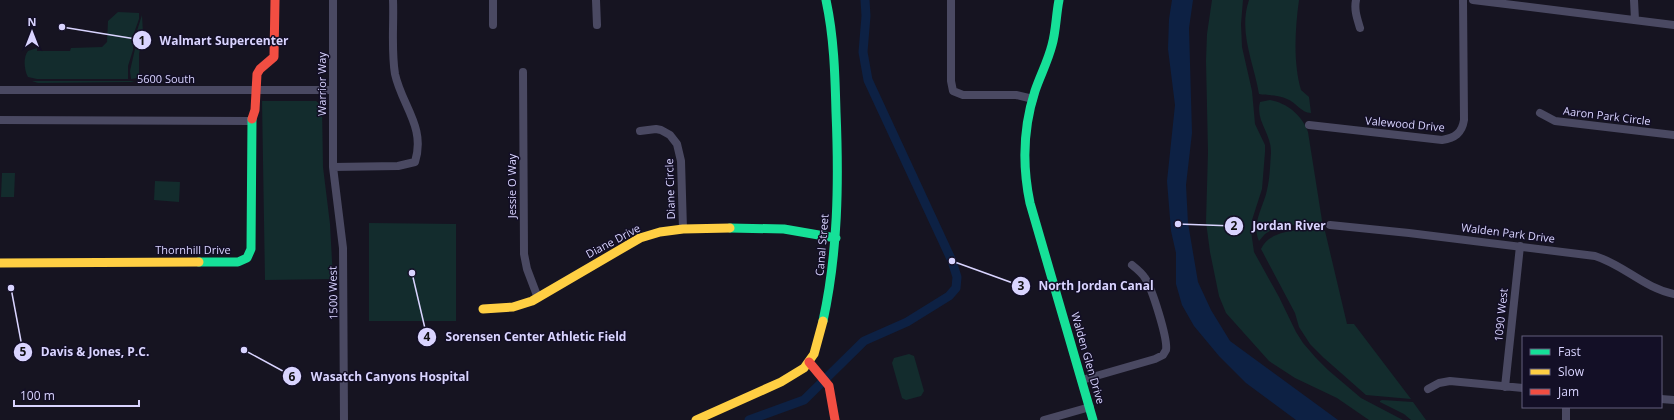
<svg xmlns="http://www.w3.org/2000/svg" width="1674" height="420" font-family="'Open Sans',sans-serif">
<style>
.green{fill:#132c2d}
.water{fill:#0d2144}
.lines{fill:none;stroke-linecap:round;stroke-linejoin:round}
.canal{stroke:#0d2144;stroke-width:9}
.street{stroke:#4a4962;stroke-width:8}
.fast{stroke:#16e098;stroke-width:9}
.slow{stroke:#ffcf43;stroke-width:9}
.jam{stroke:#f24e42;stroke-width:9}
.labels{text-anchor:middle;stroke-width:3;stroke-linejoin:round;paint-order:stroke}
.street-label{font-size:11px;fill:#d9d4ff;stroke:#130f26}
.leader{fill:none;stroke:#d9d4ff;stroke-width:1.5}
.callout-dot{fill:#d9d4ff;stroke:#130f26;stroke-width:1.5}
.mark-label{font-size:12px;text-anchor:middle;font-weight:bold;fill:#111}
.callout-label{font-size:12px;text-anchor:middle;font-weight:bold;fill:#d9d4ff;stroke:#130f26;stroke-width:3;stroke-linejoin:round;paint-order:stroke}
</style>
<rect width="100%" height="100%" fill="#161421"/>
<!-- green -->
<path class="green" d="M1212 0H1243L1241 24 1242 47 1252 91 1255 124 1265 145V152L1262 189 1252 220 1251 231 1254 252 1279 297 1296 332 1303 343 1316 358 1328 370 1361 398 1403 420H1369L1337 398 1295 378 1269 361 1226 313 1219 296 1210 252 1206 222 1208 152 1206 61 1207 34Z
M1249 0H1299C1295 29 1293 62 1301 90L1309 97 1311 113C1301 113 1296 102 1287 99 1277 94 1268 96 1259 94 1254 63 1238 32 1249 0Z
M118 12 139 13V19L134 33 133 50 128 66V79H37L28 77C24 70 23 57 28 51L37 48V51H70L71 48 102 47 107 42 108 21Z
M142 15 143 34 139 54V76L138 78 131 79 130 71 135 49 136 34Z
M32 81H135L131 82 38 83Z
M1270 100C1287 103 1302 115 1308 132L1323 227C1304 225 1282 221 1265 234 1263 236 1261 239 1259 241 1251 223 1264 206 1267 190 1270 178 1270 165 1271 153 1272 134 1255 121 1260 102Z
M262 101H316L322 106 323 167 330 224 333 279 265 280Z
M2 173H15L14 197H1Z
M155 181 180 182 179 202 154 200Z
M369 223 456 224V321H369Z
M1301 230 1325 231 1347 324H1354L1411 399 1366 395 1324 358 1310 344 1299 327 1295 313 1261 249C1268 234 1286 231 1301 230Z
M909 354 914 356 924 391 921 396 906 400 902 398 892 363 894 358Z
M1382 400 1413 402 1426 420H1411L1404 414 1380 402V401Z"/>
<!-- water -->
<path class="water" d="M1172 0H1193L1189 28 1192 133 1186 185 1188 223 1198 282 1211 310 1230 341 1338 420H1296L1246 383 1219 356 1194 326 1182 305 1176 284V253L1171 231 1167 181 1175 105 1168 49 1169 19Z"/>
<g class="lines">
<!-- canal -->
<path class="canal" d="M749 420 804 400 864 341 907 322 949 296 956 288 957 277 952 261 868 80 863 52 866 16 865 0"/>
<!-- street -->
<path class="street" d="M333 0V167L343 248 344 420
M493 0V25
M596 0 597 25
M951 0V81L953 91 963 95H1016L1033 99
M1356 0C1354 10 1357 18 1360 28
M1473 0 1674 25
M1634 0 1635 20
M523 72 524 254 527 269 538 298
M0 90H333
M1540 113 1555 121 1674 135
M0 120 251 121
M1309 125 1442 140C1455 138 1462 133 1464 120L1463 0
M640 131 656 129 661 130 670 135 677 144 681 161 683 229
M333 167 398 166 415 162C426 127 402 106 395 74 391 50 394 24 393 0
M1330 225 1409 233 1595 256C1624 265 1644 288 1674 294
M1082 380 1155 359 1163 355 1166 350C1168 339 1152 288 1145 278 1142 273 1137 269 1132 265
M1505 387 1520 246
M1428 389 1439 383 1450 381 1523 388
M1661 399 1674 400
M1566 407V420
M1044 420 1090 407"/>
<!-- fast -->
<path class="fast" d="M1059 0C1056 15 1056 31 1052 45 1048 61 1040 76 1035 91 1023 128 1022 165 1030 203L1093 420
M730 228 784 229 836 238
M199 262H238L247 258 251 249 252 119
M823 321C838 252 839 183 836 112 835 74 834 37 826 0"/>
<!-- slow -->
<path class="slow" d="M0 263 199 262
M483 309 513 307 532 301 640 238 660 232 683 229 730 228
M696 420 781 382 804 368 814 354 823 321"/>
<!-- jam -->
<path class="jam" d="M252 119 255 110 257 74 260 69 274 57 275 0
M809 362 829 386 835 420"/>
</g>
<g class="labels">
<!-- street labels -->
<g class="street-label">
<text x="166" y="83">5600 South</text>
<text transform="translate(322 84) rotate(-90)" y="4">Warrior Way</text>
<text transform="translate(1607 116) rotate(7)" y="4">Aaron Park Circle</text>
<text transform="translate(1405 124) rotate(5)" y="4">Valewood Drive</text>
<text transform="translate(512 186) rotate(-90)" y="4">Jessie O Way</text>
<text transform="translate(670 189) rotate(-92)" y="4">Diane Circle</text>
<text transform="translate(1508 233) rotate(7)" y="4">Walden Park Drive</text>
<text transform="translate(613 241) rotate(-28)" y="4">Diane Drive</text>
<text transform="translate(822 245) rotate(-85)" y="4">Canal Street</text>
<text x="193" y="254">Thornhill Drive</text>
<text transform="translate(333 293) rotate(-91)" y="4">1500 West</text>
<text transform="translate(1501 315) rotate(-84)" y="4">1090 West</text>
<text transform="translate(1088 358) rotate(74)" y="4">Walden Glen Drive</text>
</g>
</g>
<!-- callouts -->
<path class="leader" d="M62 27L142 40M1178 224L1234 226M952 261L1021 286M412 273L427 337M11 288L23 352M244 350L292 376"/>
<g class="callout-dot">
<circle cx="62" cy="27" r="4"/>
<circle cx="1178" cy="224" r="4"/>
<circle cx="952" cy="261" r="4"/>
<circle cx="412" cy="273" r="4"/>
<circle cx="11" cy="288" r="4"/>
<circle cx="244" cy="350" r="4"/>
<circle cx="142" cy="40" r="10"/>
<circle cx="1234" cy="226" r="10"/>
<circle cx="1021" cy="286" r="10"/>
<circle cx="427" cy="337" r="10"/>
<circle cx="23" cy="352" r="10"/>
<circle cx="292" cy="376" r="10"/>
</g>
<g class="mark-label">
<text x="142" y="45">1</text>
<text x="1234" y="230">2</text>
<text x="1021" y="290">3</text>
<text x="427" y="341">4</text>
<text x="23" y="356">5</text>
<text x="292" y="381">6</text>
</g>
<g class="callout-label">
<text x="224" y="45">Walmart Supercenter</text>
<text x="1289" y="230">Jordan River</text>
<text x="1096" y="290">North Jordan Canal</text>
<text x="536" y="341">Sorensen Center Athletic Field</text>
<text x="95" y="356">Davis &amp; Jones, P.C.</text>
<text x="390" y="381">Wasatch Canyons Hospital</text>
</g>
<!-- legend -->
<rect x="1522" y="336" width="140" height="72" fill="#130f26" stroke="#625e7d"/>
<rect x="1530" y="349" width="20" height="6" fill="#16e098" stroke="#625e7d"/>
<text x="1558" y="356" font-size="12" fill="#d9d4ff">Fast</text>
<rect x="1530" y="369" width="20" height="6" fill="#ffcf43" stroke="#625e7d"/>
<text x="1558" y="376" font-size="12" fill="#d9d4ff">Slow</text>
<rect x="1530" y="389" width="20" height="6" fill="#f24e42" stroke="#625e7d"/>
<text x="1558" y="396" font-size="12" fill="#d9d4ff">Jam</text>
<!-- north arrow -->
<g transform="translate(32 32)" stroke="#130f26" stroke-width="3" paint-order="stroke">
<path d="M0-3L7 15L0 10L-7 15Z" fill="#d9d4ff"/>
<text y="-6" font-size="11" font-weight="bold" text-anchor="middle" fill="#d9d4ff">N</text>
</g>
<!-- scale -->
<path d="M14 400v6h125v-6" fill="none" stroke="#d9d4ff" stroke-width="2"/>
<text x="20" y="400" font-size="12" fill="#d9d4ff" stroke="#130f26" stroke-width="3" paint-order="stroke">100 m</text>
</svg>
